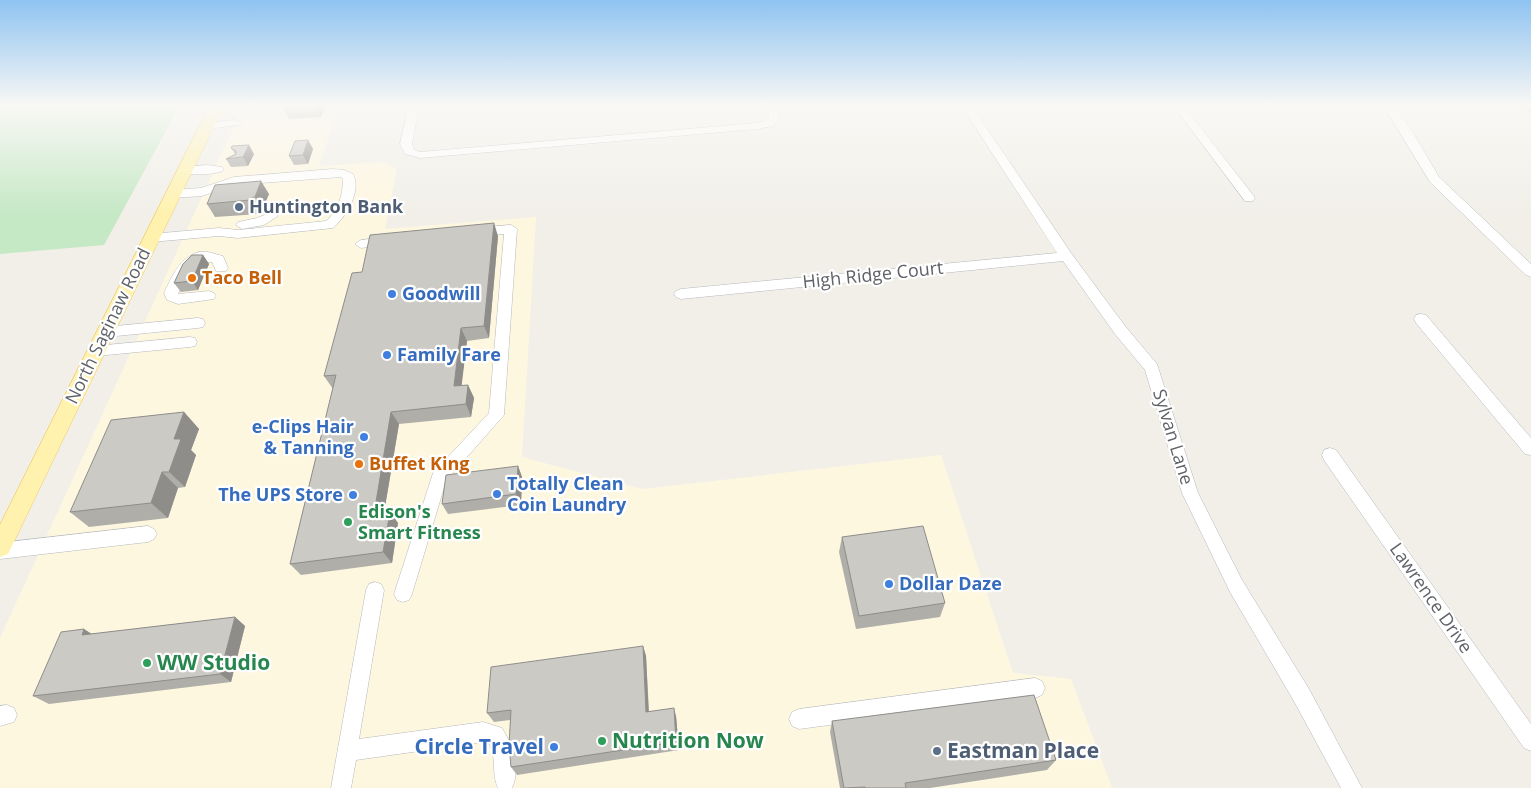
<svg xmlns="http://www.w3.org/2000/svg" width="1531" height="788" font-family="'Open Sans',sans-serif">
<style>
.commercial{fill:#fef7e0}
.green{fill:#c5e8c5}
.lines{fill:none;stroke-linecap:round;stroke-linejoin:round}
.minor-casing{stroke:#b5b8bc;stroke-width:1}
.major-casing{stroke:#f2c960;stroke-width:1}
.minor{fill:#fff;fill-rule:evenodd}
.major{fill:#fff2af;fill-rule:evenodd}
.wall{fill:#afaea9}
.shaded-wall{fill:#8f8d8a}
.building{fill:#cccac5;stroke:#8f8d8a}
.service-dot{fill:#5c6f8a;stroke:#fff;stroke-width:2}
.food-dot{fill:#e8710a;stroke:#fff;stroke-width:2}
.shop-dot{fill:#3f7fe0;stroke:#fff;stroke-width:2}
.leisure-dot{fill:#2e9e5b;stroke:#fff;stroke-width:2}
.labels{text-anchor:middle;stroke-width:4.5;stroke-linejoin:round;paint-order:stroke}
.service-label{font-size:18px;font-weight:bold;fill:#4e5e75;stroke:#fff;text-anchor:start}
.street-label{font-size:18px;fill:#5f6368;stroke:#fff}
.food-label{font-size:18px;font-weight:bold;fill:#c56008;stroke:#fff;text-anchor:start}
.shop-label{font-size:18px;font-weight:bold;fill:#366cbe;stroke:#fff;text-anchor:start}
.leisure-label{font-size:18px;font-weight:bold;fill:#27864d;stroke:#fff;text-anchor:start}
.near-leisure-label{font-size:21px;font-weight:bold;fill:#27864d;stroke:#fff;text-anchor:start}
.near-shop-label{font-size:21px;font-weight:bold;fill:#366cbe;stroke:#fff;text-anchor:end}
.near-service-label{font-size:21px;font-weight:bold;fill:#4e5e75;stroke:#fff;text-anchor:start}
</style>
<rect width="100%" height="100%" fill="#f1efe8"/>
<!-- commercial -->
<path class="commercial" d="M244 105H339L319 166 383 162 397 169 385 229 536 217 522 457 642 489 941 455 1013 673 1071 679 1112 788H0V638Z"/>
<!-- green -->
<path class="green" d="M0 105H180L104 245 0 254Z"/>
<g class="lines">
<defs>
<path id="minor" d="M409 105H419L412 144 414 150 420 152 757 123 765 121 769 117 767 105H777L780 117 773 126 757 129 420 158 405 154 400 144Z
M961 105H971L1071 253 1125 326 1157 364 1198 493 1242 580 1309 689 1362 788H1341L1295 703 1230 592 1182 493 1145 370 1115 334 1063 261 681 299 676 297 674 294 676 291 681 289 1057 253Z
M1173 105H1183L1253 195 1255 198 1253 201H1245Z
M1383 105H1393L1412 131 1439 177 1531 264V277L1526 275 1430 182Z
M235 120 239 121 241 123 239 125 207 129 201 126 207 123Z
M208 165 222 167 224 170C219 175 183 176 178 171L184 167Z
M333 169 344 170 353 174C362 191 346 217 333 228L238 238 219 236 151 242 145 238 151 234 219 228 238 230 326 221C338 211 343 195 343 179L341 177 235 185 202 196 173 198 167 194 173 190 201 188 234 177Z
M272 212 278 216 264 225 242 229 236 225 238 222 257 218Z
M511 225 517 229 504 415 446 481 412 594 409 600 403 602 397 600 394 594 433 473 489 413 504 234 477 236 471 232 477 228Z
M389 237 395 241 394 244 361 248 355 244 361 240Z
M199 252H208L223 256 228 268 226 271H216L212 262H197L188 272 178 294 209 291 214 293 216 296 214 299 178 304 167 300 164 293C173 275 179 258 199 252Z
M1421 314 1426 315 1531 438V455L1525 454 1416 323 1414 319 1416 315Z
M198 318 203 319 205 323 203 327 198 328 106 337 101 336 99 332 101 328 106 327Z
M190 337 195 338 197 342 195 346 190 347 96 356 91 355 89 351 91 347 96 346Z
M1330 448 1336 450 1531 724V751L1524 748 1324 460 1322 455 1324 450Z
M148 526 154 529 157 534 154 539 148 542 0 559V543Z
M375 582 381 584 384 590 359 739 483 722 502 728C513 746 521 768 512 788H498C491 773 497 758 489 743L483 742 356 760 351 788H331L366 590 369 584Z
M1035 678 1042 681 1045 688 1042 695 1035 698 799 729 792 726 789 719 792 712 799 709Z
M7 705 14 708 17 715 14 722 0 726V706Z"/>
<path id="major" d="M210 105H224L8 554 0 557V525Z"/>
</defs>
<!-- minor casing -->
<use href="#minor" class="minor-casing"/>
<!-- major casing -->
<use href="#major" class="major-casing"/>
<!-- minor -->
<use href="#minor" class="minor"/>
<!-- major -->
<use href="#major" class="major"/>
</g>
<!-- wall -->
<path class="wall" d="M283 105H325L321 117 289 119 283 106Z
M1521 105H1531V111L1530 112Z
M308 140 313 149 308 164 294 165 289 156Z
M231 148 254 154 248 166 231 167 226 159 235 154Z
M269 194 262 210 259 211 258 214 215 217 207 204Z
M498 236 489 338 467 341 461 386 468 385 474 398 471 417 399 424 384 512H390L398 523 392 563 301 575 290 564 333 389 324 376 362 272Z
M203 255 209 264 198 290 181 292 174 283Z
M184 412 199 429 191 450 196 455 185 487 178 488 168 518 89 527 70 512Z
M518 466 522 477 521 505 448 514 442 504Z
M842 537 945 603 940 617 856 629 839 552Z
M235 617 245 626 231 682 49 704 33 696 84 629 91 634Z
M643 646 646 656 649 711 676 716 679 750 517 775 511 767 510 720 494 722 487 713Z
M832 721 1056 760 1047 770 930 788H840L830 732Z"/>
<!-- shaded-wall -->
<path class="shaded-wall" d="M315 105H325L321 117Z
M308 140 313 149 308 164 303 155Z
M249 145 254 154 248 166 243 157Z
M261 181 269 194 262 210 255 197Z
M251 198 259 211 258 214 250 200Z
M494 223 498 236 489 338 484 326Z
M203 255 209 264 198 290 192 281Z
M461 328 467 341 460 399 454 386Z
M468 385 474 398 471 417 466 404Z
M184 412 199 429 191 450 196 455 185 487 169 472 174 439Z
M391 412 399 424 382 525 374 514Z
M518 466 522 477 521 505 516 494Z
M162 472 178 488 168 518 151 503Z
M390 512 398 523 392 563 383 552Z
M235 617 245 626 231 682 220 674Z
M84 629 98 638 82 635Z
M643 646 646 656 649 720 646 712Z
M674 708 676 716 679 750 676 742Z"/>
<!-- building -->
<path class="building" d="M283 105H304L283 106Z
M308 140 303 155 289 156 295 141Z
M249 145 243 157 226 159 236 154V151L231 148 232 146Z
M261 181 255 197 251 198 250 200 207 204 215 185Z
M494 223 484 326 461 328 454 386 468 385 466 404 391 412 374 514 390 512 383 552 290 564 336 375 324 376 352 273 362 272 370 235Z
M192 255H203L192 281 174 283 183 264Z
M184 412 174 439H181L169 472H162L151 503 70 512 111 420Z
M518 466 516 494 442 504 446 475Z
M923 526 945 603 859 616 842 537Z
M235 617 220 674 33 696 61 632 84 629 82 635Z
M643 646 646 712 674 708 676 742 511 767 509 745 511 710 487 713 491 667Z
M1034 695 1056 760 905 783 906 788H865V787L844 788 832 721Z"/>
<!-- sky -->
<linearGradient id="sky" x2="0" y2="1"><stop stop-color="#8fc3f1"/><stop offset="0.49" stop-color="#f9f8f5"/><stop offset="1" stop-color="#f9f8f5" stop-opacity="0"/></linearGradient>
<rect width="1531" height="215" fill="url(#sky)"/>
<!-- markers -->
<g class="service-dot">
<circle cx="239" cy="207" r="5"/>
<circle cx="937" cy="751" r="5"/>
</g>
<g class="food-dot">
<circle cx="192" cy="278" r="5"/>
<circle cx="359" cy="464" r="5"/>
</g>
<g class="shop-dot">
<circle cx="392" cy="294" r="5"/>
<circle cx="387" cy="355" r="5"/>
<circle cx="364" cy="437" r="5"/>
<circle cx="497" cy="494" r="5"/>
<circle cx="353" cy="495" r="5"/>
<circle cx="889" cy="584" r="5"/>
<circle cx="554" cy="747" r="5"/>
</g>
<g class="leisure-dot">
<circle cx="348" cy="522" r="5"/>
<circle cx="147" cy="663" r="5"/>
<circle cx="602" cy="741" r="5"/>
</g>
<g class="labels">
<!-- service labels -->
<g class="service-label">
<text x="249" y="213">Huntington Bank</text>
</g>
<!-- street labels -->
<g class="street-label">
<text transform="translate(873 275) rotate(-6)" y="6">High Ridge Court</text>
<text transform="translate(108 326) rotate(-64)" y="6">North Saginaw Road</text>
<text transform="translate(1173 437) rotate(73)" y="6">Sylvan Lane</text>
<text transform="translate(1431 598) rotate(55)" y="6">Lawrence Drive</text>
</g>
<!-- food labels -->
<g class="food-label">
<text x="202" y="284">Taco Bell</text>
<text x="369" y="470">Buffet King</text>
</g>
<!-- shop labels -->
<g class="shop-label">
<text x="402" y="300">Goodwill</text>
<text x="397" y="361">Family Fare</text>
<text x="354" y="433" text-anchor="end">e-Clips Hair<tspan x="354" dy="21">&amp; Tanning</tspan></text>
<text x="507" y="490">Totally Clean<tspan x="507" dy="21">Coin Laundry</tspan></text>
<text x="343" y="501" text-anchor="end">The UPS Store</text>
<text x="899" y="590">Dollar Daze</text>
</g>
<!-- leisure labels -->
<g class="leisure-label">
<text x="358" y="518">Edison's<tspan x="358" dy="21">Smart Fitness</tspan></text>
</g>
<!-- near-leisure labels -->
<g class="near-leisure-label">
<text x="157" y="670">WW Studio</text>
<text x="612" y="748">Nutrition Now</text>
</g>
<!-- near-shop labels -->
<g class="near-shop-label">
<text x="544" y="754">Circle Travel</text>
</g>
<!-- near-service labels -->
<g class="near-service-label">
<text x="947" y="758">Eastman Place</text>
</g>
</g>
</svg>
